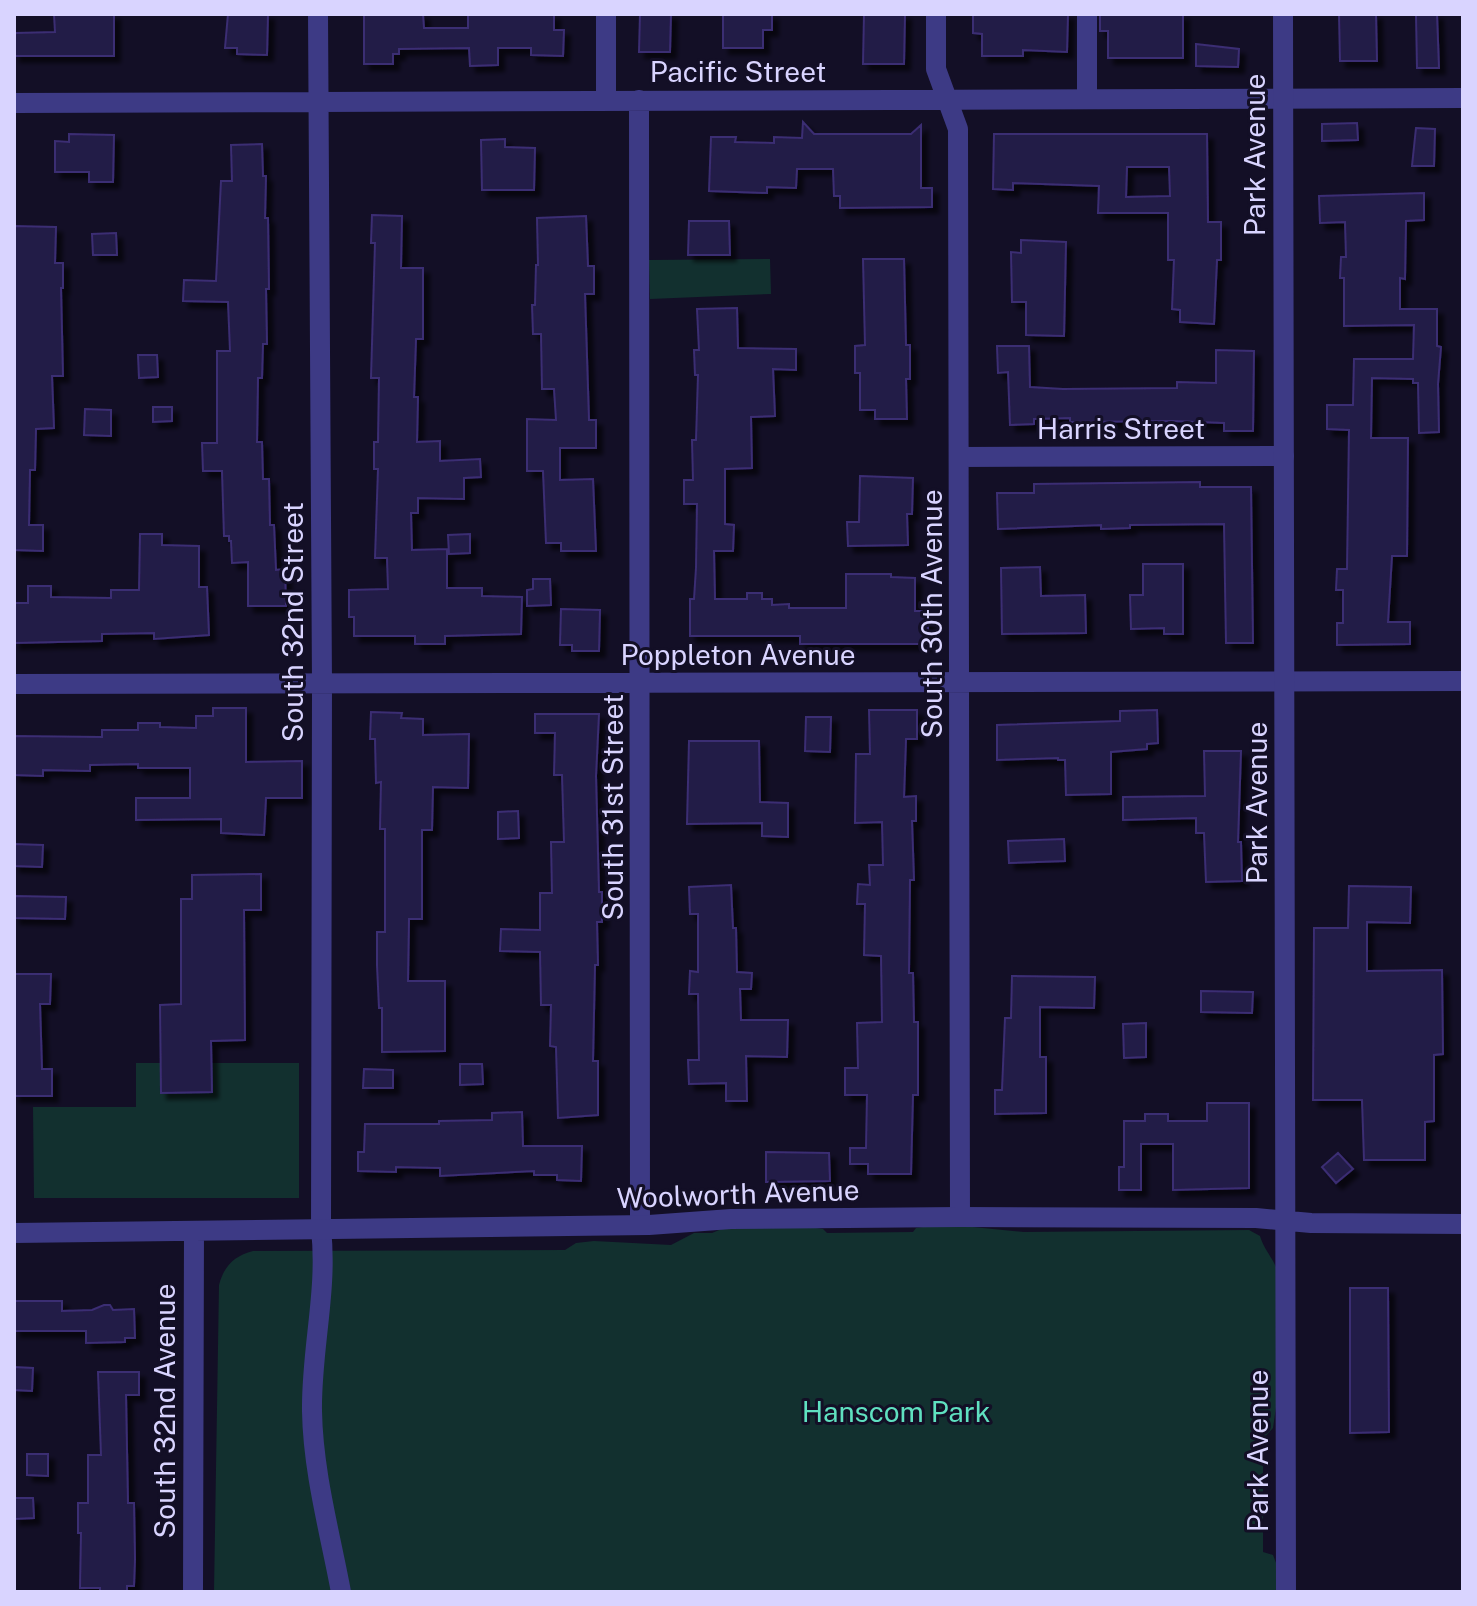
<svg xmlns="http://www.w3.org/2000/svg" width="1477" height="1606" font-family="'Public Sans',sans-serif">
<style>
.green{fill:#12302f}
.building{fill:#241b47;stroke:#3b2d73;stroke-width:2;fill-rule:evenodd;filter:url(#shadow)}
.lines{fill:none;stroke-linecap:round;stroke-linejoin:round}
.minor{stroke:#3d3a85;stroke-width:20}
.tertiary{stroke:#3d3a85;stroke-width:20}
.labels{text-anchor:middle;stroke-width:6;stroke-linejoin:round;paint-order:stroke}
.street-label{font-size:28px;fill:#d9d4ff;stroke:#130f26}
.park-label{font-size:28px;fill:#5fe0c0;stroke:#130f26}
</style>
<defs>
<filter id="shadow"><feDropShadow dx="6" dy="6" stdDeviation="2" flood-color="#0009"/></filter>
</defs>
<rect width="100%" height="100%" fill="#130f26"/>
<!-- green -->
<path class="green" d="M770 259 771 294 650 299 649 260Z
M136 1063H299V1198H34L33 1107H136Z
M943 1224 1024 1232 1249 1230 1260 1236C1263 1247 1271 1256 1276 1267L1277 1400 1273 1428 1263 1439V1552L1273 1555 1281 1576V1592H214L219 1285C224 1266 234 1256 253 1251L565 1250 576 1243 594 1241 671 1245 694 1233H712L731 1225H796L823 1229 827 1233 913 1232 916 1228Z"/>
<!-- building -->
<path class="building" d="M54 14H114V56H14V35L16 33 55 32Z
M228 14H268L267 55 237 54V48H225Z
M364 14H423L424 28H468V14H554V30H564L563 56 531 55V48H498V65L470 66 469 48 399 49V54H393V64H364Z
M640 14H671L670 52H639Z
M723 14H772V30H763V48H723Z
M864 14H905L904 64H863Z
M973 14H1068L1067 52 1023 50V56H982V34L973 33Z
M1100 14H1183V58H1108V31H1100Z
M1339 14H1376L1377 61H1340Z
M1416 14H1437L1439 68H1417Z
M1196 44 1239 49 1238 67 1196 66Z
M803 122 814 134H911L921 125V188H932V207L840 208V196H834L833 169H797L796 188 767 187V193L709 191 711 137H736L735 142 774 143V137L802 138Z
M1357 123 1358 140 1322 141V124Z
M1416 128 1435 129 1434 166H1412Z
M69 134 114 135 113 182H89V172H55V141L69 142Z
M994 134H1207L1208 222H1221V260H1217L1214 324 1180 322V310L1172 309 1174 260H1168V213H1098L1099 186 1013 183V190L993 189ZM1127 167H1169L1170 196 1126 197Z
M505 139V147L535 148 534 190H482L481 140Z
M262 144 263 176H266L265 218H268L269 289H266L267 344H263L262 378H258L257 442H262L263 479H269L270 525H274L276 570 285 569 286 606H248V562L232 563 231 541H229V536H224L222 471H203L202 443H217V351H230L228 302 183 301 184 280 216 281 221 181H232L231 145Z
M1424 193V220L1406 221 1405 279 1400 278V309H1437V346L1441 347 1438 384 1439 432 1419 433 1418 383H1413V379L1372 378 1371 438H1408L1407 556H1392L1388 622H1410V644L1337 645V623H1343V590H1336L1337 569H1347L1349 430 1327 429V405H1353L1354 359H1413L1414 325 1344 326V278H1340L1341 257H1346L1345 222 1320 223 1319 196Z
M372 215 402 216 401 268H423V339H416L414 397H418L417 442 440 441V461L480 459 481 477 464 478V499L418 498V513H411L412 550 447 549V588H482V596L522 597 521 634 445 636V644H415V636H354V617H349V590L388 589 387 558H375L378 469H374V442H378L379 378H371L375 243H371Z
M586 216 588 266H594V294H585L589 420H596V448H560V480L593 479 596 551H561V543H546L543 471H527V419L556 420 554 389H542L541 334H533L532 305H535L536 265H538L537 218Z
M689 221H729L730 255H688Z
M14 226 56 227 55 263H63V288H61L63 376H52L54 428 36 429 35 470H30L29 525H43V551L14 550Z
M116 233 117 255H93L92 234Z
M1021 240 1066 242 1064 336 1026 335V302H1012L1011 252 1021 253Z
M863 259H904L906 345H910V379H906L907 419H875V410H860V373H855V346L865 345Z
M737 308 738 348 796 349V370L773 369 775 416 751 417 752 468 725 469V524L734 525 733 551H714L715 599H747V593H762V599H772V605L789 604V608H846V574H891V577L915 578V611H922L928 622V644H800V636H690V599H694L696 568 697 504H684V480H693L692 440H696L698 375H695L694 350H699L697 309Z
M997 346H1029L1030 387 1063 389 1177 388V382L1216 383V350L1254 351 1253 431H1224V423L1173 421 1070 422V418L1034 419V424L1010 425 1008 372 998 373Z
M138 355H157L158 377 139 378Z
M153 407H172V421L153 422Z
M85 409 111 410V436L84 435Z
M860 476 913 478 912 514H907L908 545 848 546 847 522H859Z
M1200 482V487H1251L1253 643H1226L1224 524 1130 525V528L1101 529V525L998 529 997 493H1034V484Z
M140 534H162V545L199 546V587H207L209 635 154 639V633L102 634V641L14 643V603H28V586H51V597L111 598V590H139Z
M470 534V553L449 554 448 535Z
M1143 564H1183V634H1164V628L1131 629 1130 595H1143Z
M1040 567 1041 596 1085 595 1086 633 1002 634 1001 568Z
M533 579H550L551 605 527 606V590L533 589Z
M561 609 600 610 599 651H572V645H560Z
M213 708H246V762L302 761V798H266L264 835 221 833V819L136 820V798H190V768H138V764L90 765V771L43 770V776L14 775V736L102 737V730H138V723H160V727L196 728V716H213Z
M869 710H917V739H906L904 797 916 796V821H912L914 880H910L909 973H913L914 1022H918V1095H913L911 1174H868V1164H850V1148H866L867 1095H845V1068H858L857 1023 882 1022 881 956 864 955 865 904H857L858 884 870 885 869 865H883L882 822 855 823 856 754H870Z
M1157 710 1158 743 1147 744V749L1111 752V794L1066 795 1065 760H1058V758L997 760V725L1120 721V711Z
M371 712 402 713 401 718 423 719V735L469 734 468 788 433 787 432 830H422V919H409L408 981H445V1051L382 1052V1008H379L377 965V932H385V829H380L381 782 376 783 375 739H370Z
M535 714H599L596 776 599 892H602V922H597L598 965H595L593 1061H598V1115L558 1118 556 1047 550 1046 551 1005H541L540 952 500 951 501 929 540 930V893H552L551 842H564L562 775H554L555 733H535Z
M806 717H831L830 752 805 751Z
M689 741H759L760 802 788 803V837L762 836V823L687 824Z
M1204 751H1241L1238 842H1241L1242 881 1206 882 1204 833H1196V818L1123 820V797L1205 796Z
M518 811 519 838 498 839V812Z
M1064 839 1065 861 1009 863 1008 841Z
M14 844 43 845 42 867 14 866Z
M261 874V910H244L245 1040 211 1041 212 1092 161 1093 160 1005 181 1004V899H192V875Z
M731 885 733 928H736L737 972 752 973 751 989H740L741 1020H788L787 1057 746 1056 747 1101H726V1083L689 1084 688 1060H699L698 994H689L690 971 698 972V914H690L689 887Z
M1349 886 1411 887 1410 923 1367 922V971L1442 970 1443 1054 1434 1055V1121L1425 1122V1160H1364L1362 1100H1313L1314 928H1348Z
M15 896 66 897 65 919 14 918Z
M14 974H51L50 1004H40L42 1069H52V1096H14Z
M1012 976 1095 977 1094 1008 1040 1007V1057H1046V1113L995 1114V1090H1002L1005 1018H1011Z
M1201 991 1253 992 1252 1013 1201 1012Z
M1146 1023V1057L1124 1058 1123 1024Z
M460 1064H482L483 1084 460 1085Z
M364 1069 393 1070V1088H363Z
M1207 1103H1249V1188L1173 1190V1144H1141V1190H1119V1167H1124V1121H1145V1114H1168V1121H1207Z
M522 1112 523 1146H582L581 1181 557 1180V1175H534V1171L440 1176V1168L396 1167V1172L358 1171V1152H364L365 1124H439V1121L492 1120V1113Z
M766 1152 829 1153 830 1181 766 1182Z
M1338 1153 1353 1169 1336 1183 1322 1167Z
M1350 1288H1388L1389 1432 1350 1433Z
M14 1301H62V1311L92 1310 104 1305H110L113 1310 134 1309 135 1338H125V1342L86 1343V1331H14Z
M14 1367 33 1368 32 1391 14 1390Z
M98 1372H139V1395H126L128 1503H134L135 1559 134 1586H127V1592H100V1588H80L81 1533H78V1503H88V1455H101Z
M27 1454H48V1476L27 1475Z
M14 1498H33L34 1518 14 1519Z"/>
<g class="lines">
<!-- minor -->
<path class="minor" d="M318 14 322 685 321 1229C328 1290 311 1350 312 1411 313 1472 330 1533 341 1592
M936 14V69L958 129 960 1217
M1087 14V99
M606 100V14
M639 100 640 1225
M14 103 1463 98
M959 457 1284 456
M14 684 1463 681"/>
<!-- tertiary -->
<path class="tertiary" d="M1283 14 1286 1592
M14 1233 649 1225 731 1219 960 1217 1256 1218 1311 1223 1463 1224
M193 1592 194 1231"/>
</g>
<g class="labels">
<!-- street labels -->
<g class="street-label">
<text x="738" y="82">Pacific Street</text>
<text transform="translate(1255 155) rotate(-90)" y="10">Park Avenue</text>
<text x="1121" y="439">Harris Street</text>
<text transform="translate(932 614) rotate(-90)" y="10">South 30th Avenue</text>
<text transform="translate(293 622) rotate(-90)" y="10">South 32nd Street</text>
<text x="738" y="665">Poppleton Avenue</text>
<text transform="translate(1257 803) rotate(-90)" y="10">Park Avenue</text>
<text transform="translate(613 807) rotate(-90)" y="10">South 31st Street</text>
<text transform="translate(738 1194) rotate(-2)" y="10">Woolworth Avenue</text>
<text transform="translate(165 1411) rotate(-90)" y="10">South 32nd Avenue</text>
<text transform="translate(1258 1451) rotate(-90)" y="10">Park Avenue</text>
</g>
<!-- park labels -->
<g class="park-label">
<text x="896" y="1422">Hanscom Park</text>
</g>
</g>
<!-- border -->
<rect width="1477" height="1606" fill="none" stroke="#d9d4ff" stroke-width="32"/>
</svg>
